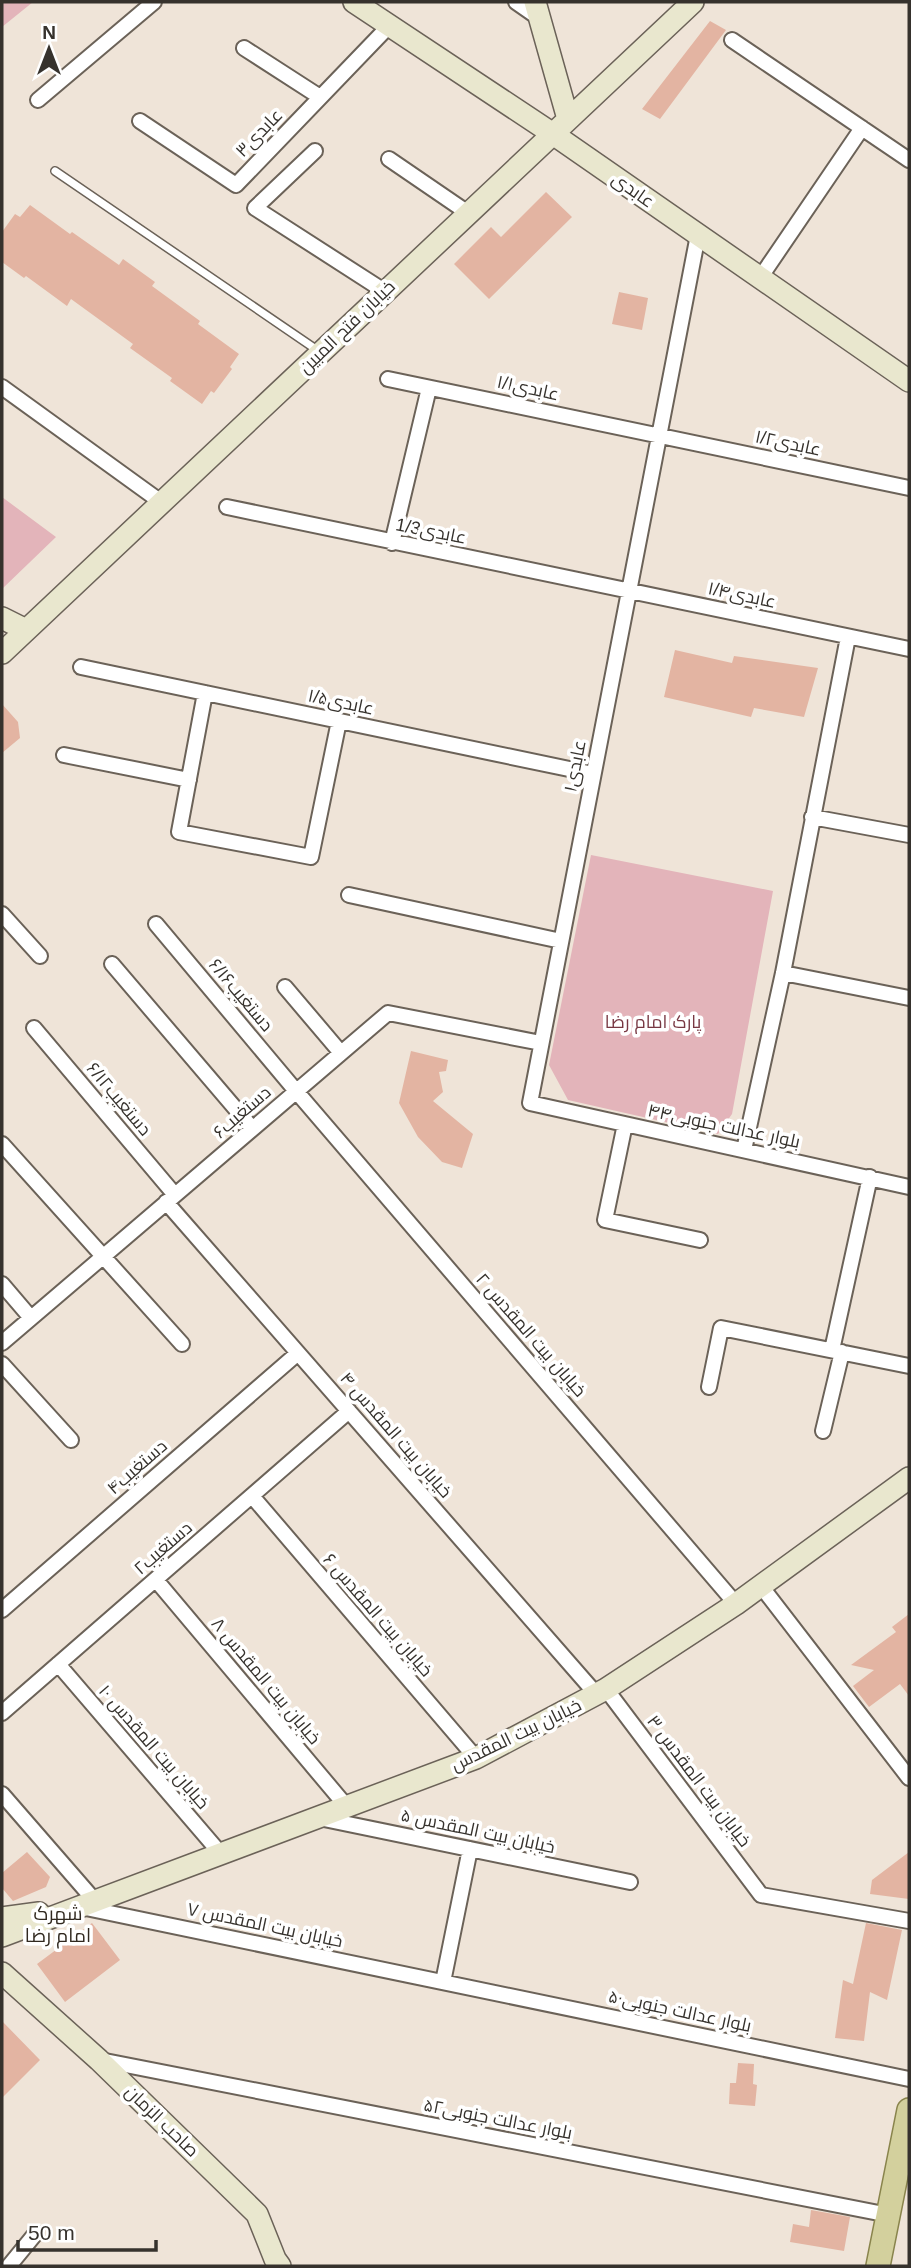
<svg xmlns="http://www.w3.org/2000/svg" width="911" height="2268" font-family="Helvetica,Cairo,sans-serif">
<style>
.green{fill:#e3b4ba}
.building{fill:#e3b4a2}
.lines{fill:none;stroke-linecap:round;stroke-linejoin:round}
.lane-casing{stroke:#6b6258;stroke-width:10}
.street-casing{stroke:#6b6258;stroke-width:18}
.secondary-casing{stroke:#6b6258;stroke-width:24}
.primary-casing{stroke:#89844c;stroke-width:26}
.lane{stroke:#fff;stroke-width:7}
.street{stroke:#fff;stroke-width:14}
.secondary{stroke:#e9e7ce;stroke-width:21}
.primary{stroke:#d3d09d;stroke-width:23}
.labels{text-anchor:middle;stroke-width:7;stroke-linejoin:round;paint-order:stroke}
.street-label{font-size:18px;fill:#36322d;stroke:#fff}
.park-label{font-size:18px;fill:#783843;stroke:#fff}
.neighbourhood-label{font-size:19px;fill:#30281f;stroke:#fff}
</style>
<rect width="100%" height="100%" fill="#efe4d8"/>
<!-- green -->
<path class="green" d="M2 2H33L2 27Z
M2 497 56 537 2 589Z
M591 855 773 891 732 1114 718 1134 568 1100 549 1065Z"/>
<!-- building -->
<path class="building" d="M710 21 726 30 660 119 642 109Z
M546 192 572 217 489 299 454 264 491 227 501 237Z
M30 205 70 234 72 232 119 265 123 259 155 282 152 286 200 321 198 324 239 354 230 367 232 369 214 393 211 391 202 404 170 381 172 378 130 348 133 344 71 299 67 306 26 276 24 278 2 262V232L15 214 20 217Z
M619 292 648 298 642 330 612 324Z
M675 650 732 663 734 656 818 668 804 717 754 708 751 717 664 697Z
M2 704 18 722 20 738 2 753Z
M411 1051 448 1060 446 1071 439 1072 443 1092 433 1101 473 1134 462 1168 442 1162 418 1137 399 1103Z
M909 1614V1696L900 1684 869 1707 853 1686 874 1670 851 1665 896 1632 892 1627Z
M27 1852 50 1877 46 1887 13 1901 2 1888V1873Z
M909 1852V1899L870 1894 872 1880Z
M92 1923 120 1960 65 2002 37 1964Z
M866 1923 902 1930 887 2000 870 1992 864 2041 835 2038 843 1980 853 1984Z
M2 2021 40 2060 2 2098Z
M738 2063 754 2064 753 2084 757 2085 755 2106 729 2104 730 2083H736Z
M811 2210 850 2217 844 2251 790 2242 793 2224 809 2227Z"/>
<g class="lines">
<defs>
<path id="lane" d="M55 171 320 352"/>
<path id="street" d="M516 2 539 18
M732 40 909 160
M244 48 320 97
M38 100 154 2
M140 121 236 185 389 26
M315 151 255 208 384 291
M389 159 468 213
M698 235 530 1103 909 1187
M760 278 862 128
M388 379 909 488
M2 387 161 502
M227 507 909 649
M392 543 429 388
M81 667 593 774
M205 693 179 832 311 857 339 721
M64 755 189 780
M812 817 909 835
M349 895 561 941
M2 914 40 956
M156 924 296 1091 736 1604
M112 964 252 1128
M783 973 909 998
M285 987 341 1053
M34 1028 175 1195
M625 1124 605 1220 700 1240
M2 1144 182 1344
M744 1150 783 973 848 637
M166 1202 597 1695
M2 1284 31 1318
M2 1343 388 1013 541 1043
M832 1350 870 1177
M2 1364 71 1440
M709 1387 721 1328 909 1366
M823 1431 842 1352
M252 1496 476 1758
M156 1580 347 1807
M761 1586 909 1778
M2 1610 298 1353
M58 1664 221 1854
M606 1689 761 1895 909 1921
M2 1713 349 1411
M2 1794 95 1901
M319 1818 630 1882
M81 1907 909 2079
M443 1982 470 1849
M100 2060 889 2215
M9 2266 36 2233"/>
<path id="secondary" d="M354 2 553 134 909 381
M535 2 568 119
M2 618 26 630
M2 653 693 2
M2 1918 39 1913
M2 1936 476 1758 606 1689 736 1604 909 1478
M2 1973 99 2060 257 2214 275 2259 280 2266"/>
<path id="primary" d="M878 2266 909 2110"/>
</defs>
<!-- lane casing -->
<use href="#lane" class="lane-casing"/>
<!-- street casing -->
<use href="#street" class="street-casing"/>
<!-- secondary casing -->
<use href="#secondary" class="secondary-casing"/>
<!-- primary casing -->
<use href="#primary" class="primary-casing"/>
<!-- lane -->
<use href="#lane" class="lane"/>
<!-- street -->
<use href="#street" class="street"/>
<!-- secondary -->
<use href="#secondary" class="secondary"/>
<!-- primary -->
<use href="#primary" class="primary"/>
</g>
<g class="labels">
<!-- street labels -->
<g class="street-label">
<text transform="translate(259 133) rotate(-46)" y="6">عابدی۳</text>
<text transform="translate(633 190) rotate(35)" y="6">عابدی</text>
<text transform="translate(347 327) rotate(-44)" y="6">خیابان فتح المبین</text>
<text transform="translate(528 388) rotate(12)" y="6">عابدی۱/۱</text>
<text transform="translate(788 443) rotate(12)" y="6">عابدی۱/۲</text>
<text transform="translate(431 531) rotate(11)" y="6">عابدی1/3</text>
<text transform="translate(742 595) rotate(12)" y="6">عابدی۱/۴</text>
<text transform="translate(341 702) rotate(12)" y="6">عابدی۱/۵</text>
<text transform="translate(575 766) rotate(-79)" y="6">۱عابدی</text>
<text transform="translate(241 995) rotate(50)" y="6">دستغیب۶/۱۶</text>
<text transform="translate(119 1099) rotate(50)" y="6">دستغیب۶/۱۲</text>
<text transform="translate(242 1112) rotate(-41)" y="6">دستغیب۶</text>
<text transform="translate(724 1126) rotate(12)" y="6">بلوار عدالت جنوبی۴۴</text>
<text transform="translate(531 1335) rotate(49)" y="6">خیابان بیت المقدس ۲</text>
<text transform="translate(396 1435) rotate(49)" y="6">خیابان بیت المقدس ۴</text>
<text transform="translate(137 1467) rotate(-41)" y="6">دستغیب۴</text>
<text transform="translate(163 1548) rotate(-41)" y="6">۲دستغیب</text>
<text transform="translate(378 1615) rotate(49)" y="6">خیابان بیت المقدس ۶</text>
<text transform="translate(266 1681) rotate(50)" y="6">خیابان بیت المقدس ۸</text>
<text transform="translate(516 1735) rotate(-26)" y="6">خیابان بیت المقدس</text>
<text transform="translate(154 1747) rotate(49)" y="6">خیابان بیت المقدس ۱۰</text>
<text transform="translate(699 1781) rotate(53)" y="6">خیابان بیت المقدس ۳</text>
<text transform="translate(478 1831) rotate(12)" y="6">خیابان بیت المقدس ۵</text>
<text transform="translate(265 1925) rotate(12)" y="6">خیابان بیت المقدس ۷</text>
<text transform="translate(680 2011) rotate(12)" y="6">بلوار عدالت جنوبی۵۰</text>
<text transform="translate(498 2119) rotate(11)" y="6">بلوار عدالت جنوبی۵۲</text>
<text transform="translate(162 2121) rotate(44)" y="6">صاحب الزمان</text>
</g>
<!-- park labels -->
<g class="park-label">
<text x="653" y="1028">پارک امام رضا</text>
</g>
<!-- neighbourhood labels -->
<g class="neighbourhood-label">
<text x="58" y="1920">شهرک<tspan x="58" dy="22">امام رضا</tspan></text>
</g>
</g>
<!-- border -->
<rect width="911" height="2268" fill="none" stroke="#36322d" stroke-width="7"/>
<!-- north arrow -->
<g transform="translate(49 49)" stroke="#ffffff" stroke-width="5" paint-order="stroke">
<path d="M0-5L12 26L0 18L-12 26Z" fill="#36322d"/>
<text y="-10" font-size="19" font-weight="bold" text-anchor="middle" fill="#36322d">N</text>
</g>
<!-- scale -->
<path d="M18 2240v10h138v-10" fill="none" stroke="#36322d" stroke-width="3.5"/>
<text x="28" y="2240" font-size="21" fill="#36322d" stroke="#ffffff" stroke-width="5" paint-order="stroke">50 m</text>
</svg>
